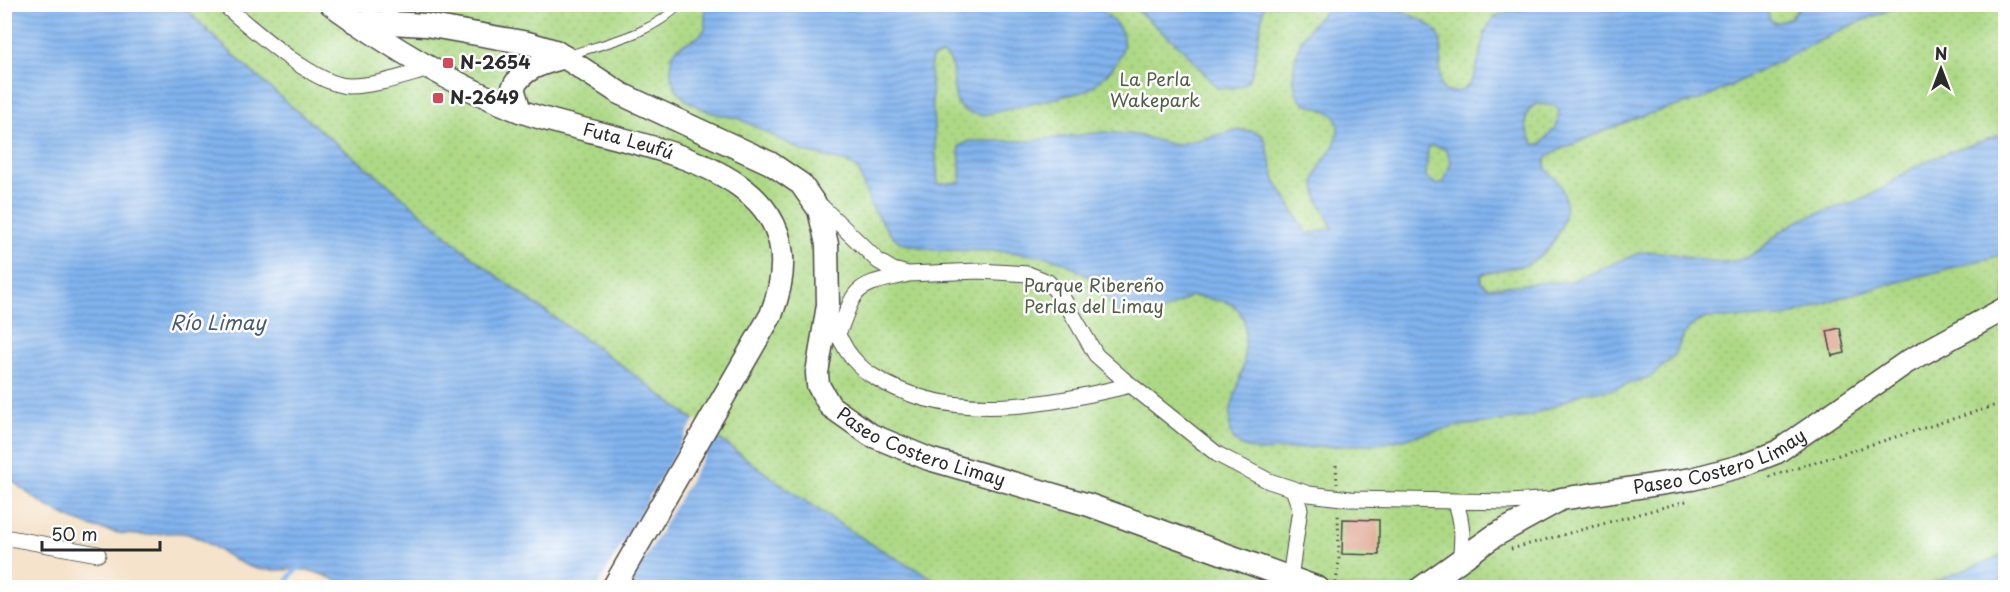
<svg xmlns="http://www.w3.org/2000/svg" width="2010" height="592" font-family="'Playpen Sans',sans-serif">
<style>
.park{fill:url(#park-dots);stroke:#6c8258;stroke-width:1.5}
.water{fill:url(#water-rules);stroke:#566f8c;stroke-width:1.5;fill-rule:evenodd}
.pier{fill:#f5e3cb}
.lines{fill:none;stroke-linecap:round;stroke-linejoin:round}
.stream{stroke:#81b3ee;stroke-width:4.5}
.building{fill:#dea28d}
.lane-casing{stroke:#494743;stroke-width:10}
.street-casing{stroke:#494743;stroke-width:17}
.secondary-casing{stroke:#494743;stroke-width:25}
.path{stroke:#494743;stroke-width:3;stroke-dasharray:1.5 4.5;stroke-linecap:butt}
.lane{stroke:#fff;stroke-width:8}
.street{stroke:#fff;stroke-width:15}
.secondary{stroke:#fff;stroke-width:22}
.poi-dot{fill:#d1495b;stroke:#fff;stroke-width:2}
.labels{text-anchor:middle;stroke-width:5;stroke-linejoin:round;paint-order:stroke}
.poi-label{font-size:18px;font-weight:bold;fill:#2b2b2b;stroke:#fff;text-anchor:start}
.park-label{font-size:18px;fill:#525f46;stroke:#fff}
.street-label{font-size:18px;fill:#2b2b2b;stroke:#fff}
.water-label{font-size:20px;font-style:italic;fill:#495b6f;stroke:#fff}
</style>
<defs>
<pattern id="park-dots" width="8" height="8" patternUnits="userSpaceOnUse" patternTransform="scale(1.5)"><rect width="8" height="8" fill="#add985"/><path d="M2 2h.1M6 6h.1" fill="none" stroke="#95ba73" stroke-width="1.8" stroke-linecap="round"/></pattern>
<pattern id="water-rules" width="6" height="5" patternUnits="userSpaceOnUse" patternTransform="scale(1.5)"><rect width="6" height="5" fill="#81b3ee"/><path d="M0 2.5h6" fill="none" stroke="#6a92c1"/></pattern>
</defs>
<rect width="100%" height="100%" fill="#fff"/>
<filter id="ink" filterUnits="userSpaceOnUse"><feTurbulence type="fractalNoise" baseFrequency=".0167" numOctaves="2"/><feDisplacementMap in="SourceGraphic" scale="12" xChannelSelector="R" yChannelSelector="G"/><feConvolveMatrix kernelMatrix="1 2 1 2 8 2 1 2 1" color-interpolation-filters="sRGB"/></filter>
<filter id="wash" filterUnits="userSpaceOnUse"><feTurbulence type="fractalNoise" baseFrequency=".008" numOctaves="4" result="noise"/><feDisplacementMap in="SourceGraphic" scale="24" xChannelSelector="R" yChannelSelector="G"/><feGaussianBlur stdDeviation="1.35" result="paint"/><feColorMatrix in="noise" values="0 0 0 0 0 0 0 0 0 0 0 0 0 0 0 0 0 1.4 0 .05"/><feComposite in="paint" operator="in"/></filter>
<g filter="url(#wash)">
<rect width="100%" height="100%" fill="#f5e3cb"/>
<!-- park -->
<path class="park" d="M182 5H2005V554L1921 588 951 587C832 530 730 446 625 368 567 325 507 287 453 241 427 219 402 195 375 174 307 121 242 67 182 5Z"/>
<!-- water -->
<path class="water" d="M4 5H182C242 67 307 121 375 174 402 195 427 219 453 241 507 287 567 325 625 368 730 446 832 530 951 587H349C336 580 322 573 307 570 291 568 274 572 257 569 232 563 213 542 188 534 173 530 158 535 143 535 90 534 42 509 5 474Z
M1131 5H1264C1262 19 1259 32 1257 46 1253 75 1253 92 1217 88L1185 51Z
M1663 5H1766L1770 20 1775 23 1791 18 1801 5H1901L1847 27 1706 98 1638 117 1557 151C1552 154 1545 157 1545 163 1544 172 1556 177 1560 185 1575 210 1556 247 1534 261 1517 271 1498 267 1481 275V282L1488 287H1497L1548 282H1569L1639 253C1673 247 1705 268 1738 260 1760 255 1773 235 1791 225 1813 212 1841 208 1865 198 1885 189 1900 174 1919 165 1946 151 1977 144 2005 133V254L1845 296 1786 317 1707 318 1695 323 1685 333 1674 356 1652 376 1612 390 1583 392 1558 405 1523 418 1454 427 1386 443 1258 451 1244 447 1235 441 1230 432V412L1244 364 1245 333 1244 319 1238 309 1227 302 1191 296 1152 318 1127 317 1111 305 1100 284 1066 263 1048 257 1000 251 934 250 901 243 890 234 870 204 858 169 847 162 805 152 740 119 709 112 687 101 676 89 671 77 672 55 678 47 698 37 705 29V5H1097C1105 13 1118 23 1122 33 1130 56 1103 80 1086 91L984 115C944 114 959 87 950 60L942 54 932 58 930 68 938 184 961 182 959 146 970 141H1030L1104 132 1137 135 1175 145 1238 130 1252 131 1261 134 1265 140 1275 180 1307 234 1333 228C1326 215 1314 197 1315 181 1317 161 1339 149 1338 127 1336 100 1300 116 1295 87 1291 66 1297 42 1311 26 1317 18 1324 14 1328 5H1396C1407 17 1426 18 1436 31 1449 47 1433 73 1444 91 1493 102 1467 25 1503 13 1531 4 1566 5 1595 7 1617 9 1643 15 1663 5ZM1536 104 1555 106 1559 111 1557 125 1541 144H1534C1526 131 1520 114 1536 104ZM1431 145 1445 149 1451 162 1444 182 1438 185 1426 177 1428 148Z
M2005 554V587H1921Z"/>
<!-- pier -->
<path class="pier" d="M695 419 716 435 628 588 597 587Z"/>
<g class="lines">
<!-- stream -->
<path class="stream" d="M285 588 290 576 301 566"/>
</g>
<g id="blocks">
<!-- building -->
<path class="building" d="M1840 328 1845 353 1832 356 1827 331Z
M1343 519 1379 520V555L1342 554Z"/>
</g>
</g>
<g filter="url(#ink)">
<use href="#blocks" fill-opacity="0" stroke="#494743" stroke-width="1.5"/>
<g class="lines">
<defs>
<path id="lane" d="M569 55C605 43 653 34 680 4"/>
<path id="street" d="M223 4C250 27 314 85 349 86 376 86 404 76 430 69
M820 205 878 261 893 270 908 274 979 271 1028 274 1048 282 1064 300 1096 355 1122 378 1217 454 1269 481 1309 494 1350 499 1509 502 1554 499
M825 330C828 331 835 333 837 335 841 339 844 346 847 351 853 360 864 371 873 376 950 425 1048 405 1131 385
M837 335C844 323 847 306 855 295 866 280 891 279 908 274
M1455 501C1463 521 1463 539 1460 560
M4 537 98 554
M1290 578 1300 509 1293 489"/>
<g id="secondary">
<path id="s1" d="M331 4C390 47 450 83 517 110 614 147 834 154 771 315L613 588"/>
<path id="s2" d="M354 21 426 25 528 43 555 51 621 94 770 163 801 184 819 210 827 244 828 305 817 373 818 385 830 406 871 435 929 459 1089 505 1318 588"/>
<path d="M520 111 513 88C523 67 544 63 565 57"/>
<path id="s3" d="M1421 588 1494 536 1561 499 1692 479 1741 466 1777 452 1907 362 2006 308"/>
</g>
</defs>
<!-- lane casing -->
<use href="#lane" class="lane-casing"/>
<!-- street casing -->
<use href="#street" class="street-casing"/>
<!-- secondary casing -->
<use href="#secondary" class="secondary-casing"/>
<!-- path -->
<path class="path" d="M1336 465 1337 484
M1769 477 2006 402
M1511 549 1690 500
M1336 583 1339 561 1338 512"/>
<!-- lane -->
<use href="#lane" class="lane"/>
<!-- street -->
<use href="#street" class="street"/>
<!-- secondary -->
<use href="#secondary" class="secondary"/>
</g>
</g>
<!-- markers -->
<g class="poi-dot">
<rect x="442" y="57" width="12" height="12" rx="3"/>
<rect x="432" y="92" width="12" height="12" rx="3"/>
</g>
<g class="labels">
<!-- poi labels -->
<g class="poi-label">
<text x="460" y="69">N-2654</text>
<text x="450" y="104">N-2649</text>
</g>
<!-- park labels -->
<g class="park-label">
<text x="1155" y="86">La Perla<tspan x="1155" dy="21">Wakepark</tspan></text>
<text x="1094" y="292">Parque Ribereño<tspan x="1094" dy="21">Perlas del Limay</tspan></text>
</g>
<!-- street labels -->
<g class="street-label">
<text dy="6" stroke="none"><textPath href="#s1" startOffset="330">Futa Leufú</textPath></text>
<text dy="6" stroke="none"><textPath href="#s2" startOffset="818">Paseo Costero Limay</textPath></text>
<text dy="6" stroke="none"><textPath href="#s3" startOffset="330">Paseo Costero Limay</textPath></text>
</g>
<!-- water labels -->
<g class="water-label">
<text x="218" y="330">Río Limay</text>
</g>
</g>
<!-- margin -->
<rect width="2010" height="592" fill="none" stroke="#fff" stroke-width="24"/>
<!-- north arrow -->
<g transform="translate(1941 69)" stroke="#ffffff" stroke-width="4.5" paint-order="stroke">
<path d="M0-4.5L10 22L0 15L-10 22Z" fill="#2b2b2b"/>
<text y="-9" font-size="16" font-weight="bold" text-anchor="middle" fill="#2b2b2b">N</text>
</g>
<!-- scale -->
<path d="M42 541v9h118v-9" fill="none" stroke="#2b2b2b" stroke-width="3"/>
<text x="51" y="541" font-size="18" fill="#2b2b2b" stroke="#ffffff" stroke-width="4.5" paint-order="stroke">50 m</text>
</svg>
